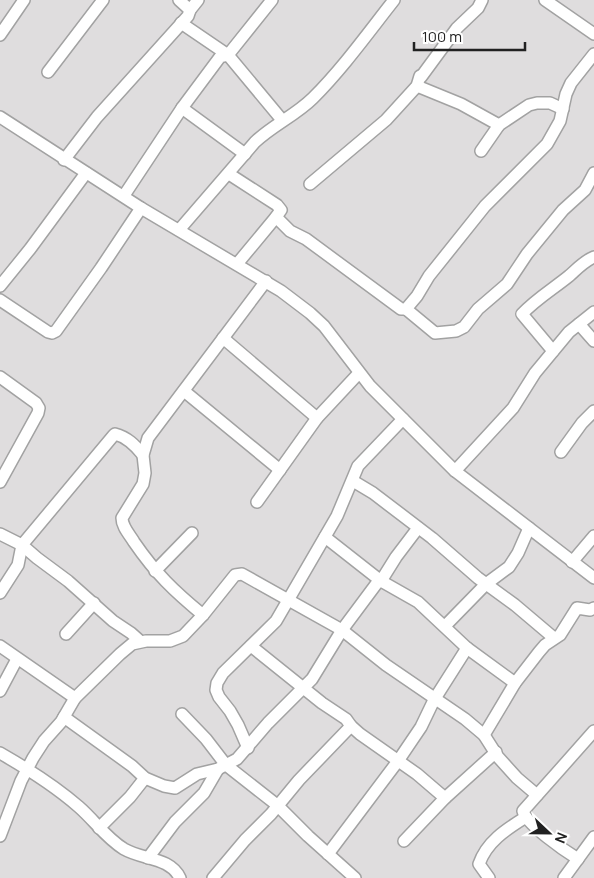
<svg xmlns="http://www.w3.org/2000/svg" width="594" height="878" viewBox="0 0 594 878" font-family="Manrope,sans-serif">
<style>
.residential{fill:#dfddde}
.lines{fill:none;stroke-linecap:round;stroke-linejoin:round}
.minor-casing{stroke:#a2a2a2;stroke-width:14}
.minor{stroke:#fff;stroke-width:11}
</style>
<rect width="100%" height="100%" fill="#f1ece7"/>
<!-- residential -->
<rect class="residential" x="0" y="0" width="594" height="878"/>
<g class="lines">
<defs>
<g id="minor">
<path d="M 545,0 L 594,34"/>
<path d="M 190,10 L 198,0"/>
<path d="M 181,23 L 228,55 L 272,0"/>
<path d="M 0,35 L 24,0"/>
<path d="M 48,72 L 103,0"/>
<path d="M 421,77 L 457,28 L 478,8 L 482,0"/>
<path d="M 417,86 L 461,104 L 499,125"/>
<path d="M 182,108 L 245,154"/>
<path d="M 0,117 L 141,208 L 281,291 L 310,313 L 324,326 L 370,386 L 455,471 L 594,578"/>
<path d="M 481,151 L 499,125 L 529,105 L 537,103 L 550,103 L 563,109"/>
<path d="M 64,160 L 97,117 L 188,16 L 190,10 L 179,0"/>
<path d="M 229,174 L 277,205 L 281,210 L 276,217 L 237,264"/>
<path d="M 310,184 L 386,120 L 417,86 L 420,76"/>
<path d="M 125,194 L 182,108 L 220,57 L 228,55 L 282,120"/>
<path d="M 276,217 L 290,231 L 306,239 L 401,309 L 406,309 L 417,296 L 429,276 L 485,206 L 547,144 L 560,121 L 566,94 L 571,83 L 594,54"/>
<path d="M 179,230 L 255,142 C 273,125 296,115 313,98 C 343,68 368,33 394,0"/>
<path d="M 0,286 L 30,249 L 86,173"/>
<path d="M 0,300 L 48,332 L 52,333 L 56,331 L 101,268 L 141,208"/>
<path d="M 406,309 L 435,333 L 456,331 L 464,327 L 478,309 L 507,284 L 527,254 L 563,210 L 585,190 L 594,173"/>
<path d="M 579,324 L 594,341"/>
<path d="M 223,338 L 317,418"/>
<path d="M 553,351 L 522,314 C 536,299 553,289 569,276 C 577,269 584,261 594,257"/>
<path d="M 0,377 L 36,403 L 39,408 L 38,413 L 0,482"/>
<path d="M 184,391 L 280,470"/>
<path d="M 561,452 L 582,423 L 594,411"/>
<path d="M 455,471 L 513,408 L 535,373 L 569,332 L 594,312"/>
<path d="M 353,481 L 373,493 L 432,538 L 478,578 L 515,605 L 554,638"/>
<path d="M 257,502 L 317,418 L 359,373"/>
<path d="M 0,534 L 22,545 L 18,565 L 0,593"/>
<path d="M 325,537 L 381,581 L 396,557 L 418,528"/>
<path d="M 572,562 L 594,536"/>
<path d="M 155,571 L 192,533"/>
<path d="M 203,615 C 174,591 156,574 134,542 C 130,535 122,527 122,518 L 143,484 L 145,473 L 143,455 L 148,438 L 266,281"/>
<path d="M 445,626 L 486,584 L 509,567 L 518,553 L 529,528"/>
<path d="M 66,634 L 94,603"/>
<path d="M 140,641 L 131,633 L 113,621 L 68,581 L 37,558 L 22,545 L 113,436 L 115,434 C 127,437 135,445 143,455"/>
<path d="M 0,646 L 75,698"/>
<path d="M 251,646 L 322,703 L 346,719 L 351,726 L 360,734 L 417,774 L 445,798"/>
<path d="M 0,691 L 17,659"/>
<path d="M 182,714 L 206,739 L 226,765 L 277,805 L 308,836 L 355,878"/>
<path d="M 64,717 L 132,766 L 145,778 L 164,786 L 175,788 L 197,774 L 218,769 L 237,759 L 268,723 L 312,679 L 342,630 L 377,583 L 381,581 L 418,602 L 467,648 L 515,683"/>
<path d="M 484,735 L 515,683 L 539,652 L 545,645 L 560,635 L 577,608 L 590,610 L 594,608"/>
<path d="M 248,748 L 238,725 L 230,711 L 219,697 L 216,690 L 217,683 L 223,673 L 276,621 L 337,516 L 358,466 L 403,419"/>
<path d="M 0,753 C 28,769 55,786 79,807 C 95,821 106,838 124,849 C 143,860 170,857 180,878"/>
<path d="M 99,828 L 130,797 L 145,778"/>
<path d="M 0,836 L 21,781 L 33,758 L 44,741 L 61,722 L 75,698 L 120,654 L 132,644 L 146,641 L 170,641 L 183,636 L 203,615 L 235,575 L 242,574 L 342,630 L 386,665 L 465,719 L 484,735 L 498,757 L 517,778 L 537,795"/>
<path d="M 404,841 L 445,798 L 496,752"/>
<path d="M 328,854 L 398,761 L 421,727 L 434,700 L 467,648"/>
<path d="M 148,858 L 175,822 L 204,793 L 218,769"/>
<path d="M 578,859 C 565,851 526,824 523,811 L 594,731"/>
<path d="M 213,878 L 245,840 L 271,814 L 299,780 L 351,726"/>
<path d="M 489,878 L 479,864 C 487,841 507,829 526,817"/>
<path d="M 564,878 L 594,837"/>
</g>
</defs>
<!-- minor casing -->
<use href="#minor" class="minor-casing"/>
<!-- minor -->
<use href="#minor" class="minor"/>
</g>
<!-- north arrow -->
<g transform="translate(549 833) rotate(112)" stroke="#ffffff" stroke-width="4" paint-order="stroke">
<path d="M0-4L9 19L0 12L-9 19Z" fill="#212121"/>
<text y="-8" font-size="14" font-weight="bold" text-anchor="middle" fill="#212121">N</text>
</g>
<!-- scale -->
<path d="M414 42v8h111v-8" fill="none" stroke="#212121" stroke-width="2.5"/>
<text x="422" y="42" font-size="15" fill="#212121" stroke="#ffffff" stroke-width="4" paint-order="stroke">100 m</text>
</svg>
